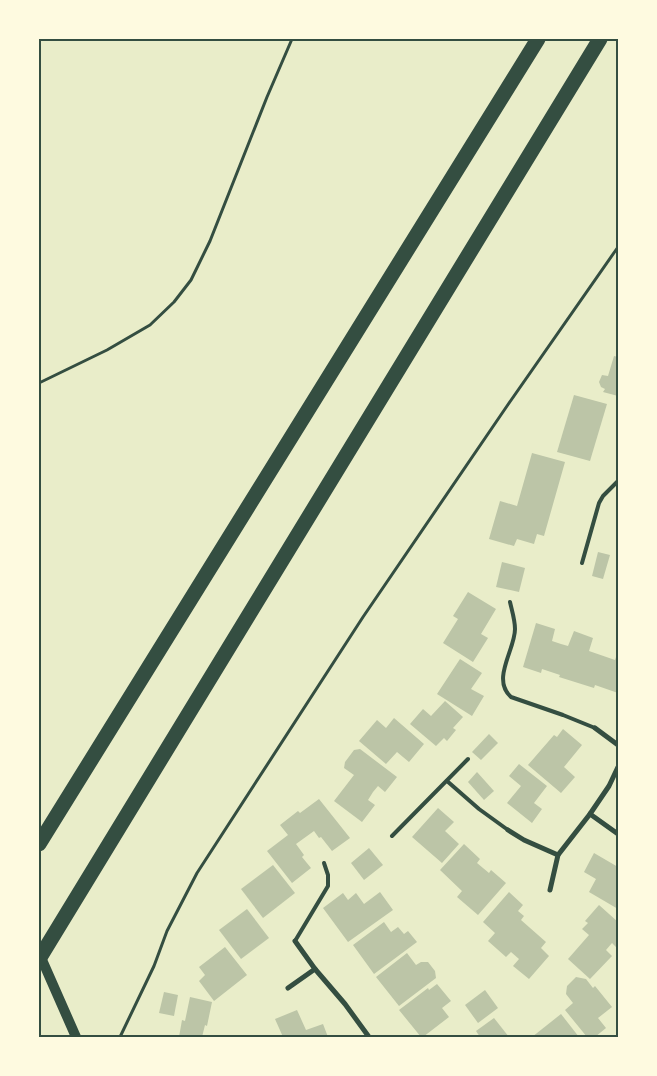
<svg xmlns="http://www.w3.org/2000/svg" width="657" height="1076" viewBox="0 0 657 1076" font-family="Figtree,sans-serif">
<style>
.building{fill:#bcc5a7}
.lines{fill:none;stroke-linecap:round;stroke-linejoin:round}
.path{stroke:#344e41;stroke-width:3}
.service{stroke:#344e41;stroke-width:4}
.minor{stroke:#344e41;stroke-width:5}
.secondary{stroke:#344e41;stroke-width:10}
.motorway{stroke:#344e41;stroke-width:15}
.neatline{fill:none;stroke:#344e41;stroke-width:2}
</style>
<rect width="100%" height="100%" fill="#e9edc9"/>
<!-- building -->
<g class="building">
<path d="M 614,356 L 618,357 L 618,396 L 603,392 L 605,389 L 601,387 L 599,382 L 602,375 L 608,376 Z"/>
<path d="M 574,395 L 607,404 L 590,461 L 557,452 Z"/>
<path d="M 532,453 L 565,462 L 544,536 L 537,534 L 534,544 L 517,539 L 514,546 L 489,539 L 500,501 L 517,506 Z"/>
<path d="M 598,552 L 610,555 L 603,579 L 592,576 Z"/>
<path d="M 502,562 L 525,568 L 519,592 L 496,587 Z"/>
<path d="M 468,592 L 496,609 L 481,634 L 488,638 L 473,662 L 443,643 L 458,619 L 453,616 Z"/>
<path d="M 536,623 L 555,629 L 552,641 L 561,644 L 568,646 L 574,631 L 593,638 L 589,651 L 615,660 L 618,651 L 618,693 L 595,685 L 594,688 L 559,677 L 560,675 L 542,669 L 541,673 L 523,667 Z"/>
<path d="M 460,659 L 482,673 L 471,689 L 484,696 L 472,716 L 437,694 Z"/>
<path d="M 445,701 L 463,717 L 453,728 L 456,730 L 447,741 L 444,738 L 436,746 L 410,724 L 423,709 L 431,716 Z"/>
<path d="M 394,718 L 424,744 L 409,762 L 397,752 L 386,764 L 359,741 L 377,720 L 386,728 Z"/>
<path d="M 563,729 L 582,745 L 564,767 L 575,777 L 561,793 L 528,765 L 554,735 L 557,737 Z"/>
<path d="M 489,734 L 498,743 L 481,760 L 472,752 Z"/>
<path d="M 360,749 L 397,777 L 385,792 L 378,786 L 373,792 L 368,800 L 375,805 L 362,822 L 334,801 L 354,775 L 344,768 L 345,762 L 354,750 Z"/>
<path d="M 519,764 L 547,786 L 534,803 L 542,809 L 532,823 L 507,803 L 521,786 L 509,776 Z"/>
<path d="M 477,772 L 494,791 L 484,800 L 468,782 Z"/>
<path d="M 319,799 L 350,838 L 332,851 L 321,837 L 319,838 L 314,831 L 296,844 L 304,855 L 302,857 L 311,868 L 292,883 L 267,851 L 288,835 L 280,825 L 298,811 L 300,813 Z"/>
<path d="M 438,808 L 454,822 L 445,831 L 459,844 L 442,863 L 412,837 Z"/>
<path d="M 464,844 L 480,859 L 477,863 L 489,873 L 491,870 L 506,883 L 478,915 L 457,897 L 462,891 L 440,870 Z"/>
<path d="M 369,848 L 383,865 L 364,880 L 351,863 Z"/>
<path d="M 594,853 L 618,867 L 618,909 L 589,892 L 596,879 L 584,872 Z"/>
<path d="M 273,865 L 295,893 L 263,918 L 241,889 Z"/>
<path d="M 380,892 L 393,910 L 348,942 L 323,908 L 343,893 L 348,900 L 356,893 L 364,904 Z"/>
<path d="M 509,892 L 523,905 L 518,911 L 524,916 L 521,920 L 546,942 L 541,948 L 549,956 L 529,979 L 513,966 L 519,959 L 511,952 L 506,957 L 488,941 L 495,933 L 483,922 Z"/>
<path d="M 599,905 L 618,922 L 618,949 L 612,943 L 606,950 L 612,956 L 590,979 L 568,959 L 589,935 L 582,929 L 588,923 L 585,921 Z"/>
<path d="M 247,909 L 269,938 L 241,959 L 219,930 Z"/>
<path d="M 384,922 L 391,932 L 398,927 L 404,934 L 408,931 L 417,942 L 374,974 L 353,945 Z"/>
<path d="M 225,947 L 247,975 L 214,1001 L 199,981 L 205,975 L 199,967 Z"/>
<path d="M 407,953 L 416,965 L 421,962 L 428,962 L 435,971 L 436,978 L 399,1006 L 376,977 Z"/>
<path d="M 576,977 L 586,979 L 593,988 L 595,986 L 612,1007 L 598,1018 L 606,1028 L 595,1037 L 587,1037 L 565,1010 L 573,1003 L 566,994 L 567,986 Z"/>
<path d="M 437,984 L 451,1001 L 442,1008 L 449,1017 L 423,1037 L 421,1037 L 399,1010 L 428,988 L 429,990 Z"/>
<path d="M 485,990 L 498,1008 L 478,1023 L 465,1005 Z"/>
<path d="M 164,992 L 178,995 L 174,1016 L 159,1013 Z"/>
<path d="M 190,997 L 212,1002 L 207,1026 L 205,1025 L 202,1037 L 179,1037 L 182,1020 L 185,1021 Z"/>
<path d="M 297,1010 L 306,1030 L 323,1024 L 328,1037 L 292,1037 L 292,1036 L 283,1037 L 275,1019 Z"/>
<path d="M 561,1014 L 579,1037 L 532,1037 Z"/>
<path d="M 494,1018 L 509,1037 L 480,1037 L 476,1031 Z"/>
</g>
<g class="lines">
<!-- path -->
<g class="path">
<path d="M 39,383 L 107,350 L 150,325 L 174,302 L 191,280 L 210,241 L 267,97 L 292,39"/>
<path d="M 120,1037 L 154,966 L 167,931 L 197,873 L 363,617 L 507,406 L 618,247"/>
</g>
<!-- service -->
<g class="service">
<path d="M 582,563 L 599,503 L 603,496 L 618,481"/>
<path d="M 510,602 C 512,611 515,620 515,629 C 515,650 491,679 511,697 L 563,715 L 595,728"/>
<path d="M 447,781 L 479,809 L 508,830"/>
<path d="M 392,836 L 468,759"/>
<path d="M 295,941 L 328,886 L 328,875 L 324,863"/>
</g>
<!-- minor -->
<g class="minor">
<path d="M 595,728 L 618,745"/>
<path d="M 618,767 L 609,786 L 590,814 L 618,834"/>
<path d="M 508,830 L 524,840 L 558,855"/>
<path d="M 550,890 L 558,855 L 590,814"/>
<path d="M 315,969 L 345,1004 L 369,1037"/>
<path d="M 288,988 L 315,969 L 295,941"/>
</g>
<!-- secondary -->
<path class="secondary" d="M 39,953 L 76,1037"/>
<!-- motorway -->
<g class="motorway">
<path d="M 39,844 L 538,39"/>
<path d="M 39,959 L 600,39"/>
</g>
</g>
<!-- border -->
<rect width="657" height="1076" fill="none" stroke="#fefae0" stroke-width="80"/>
<rect x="40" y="40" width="577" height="996" class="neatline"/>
</svg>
